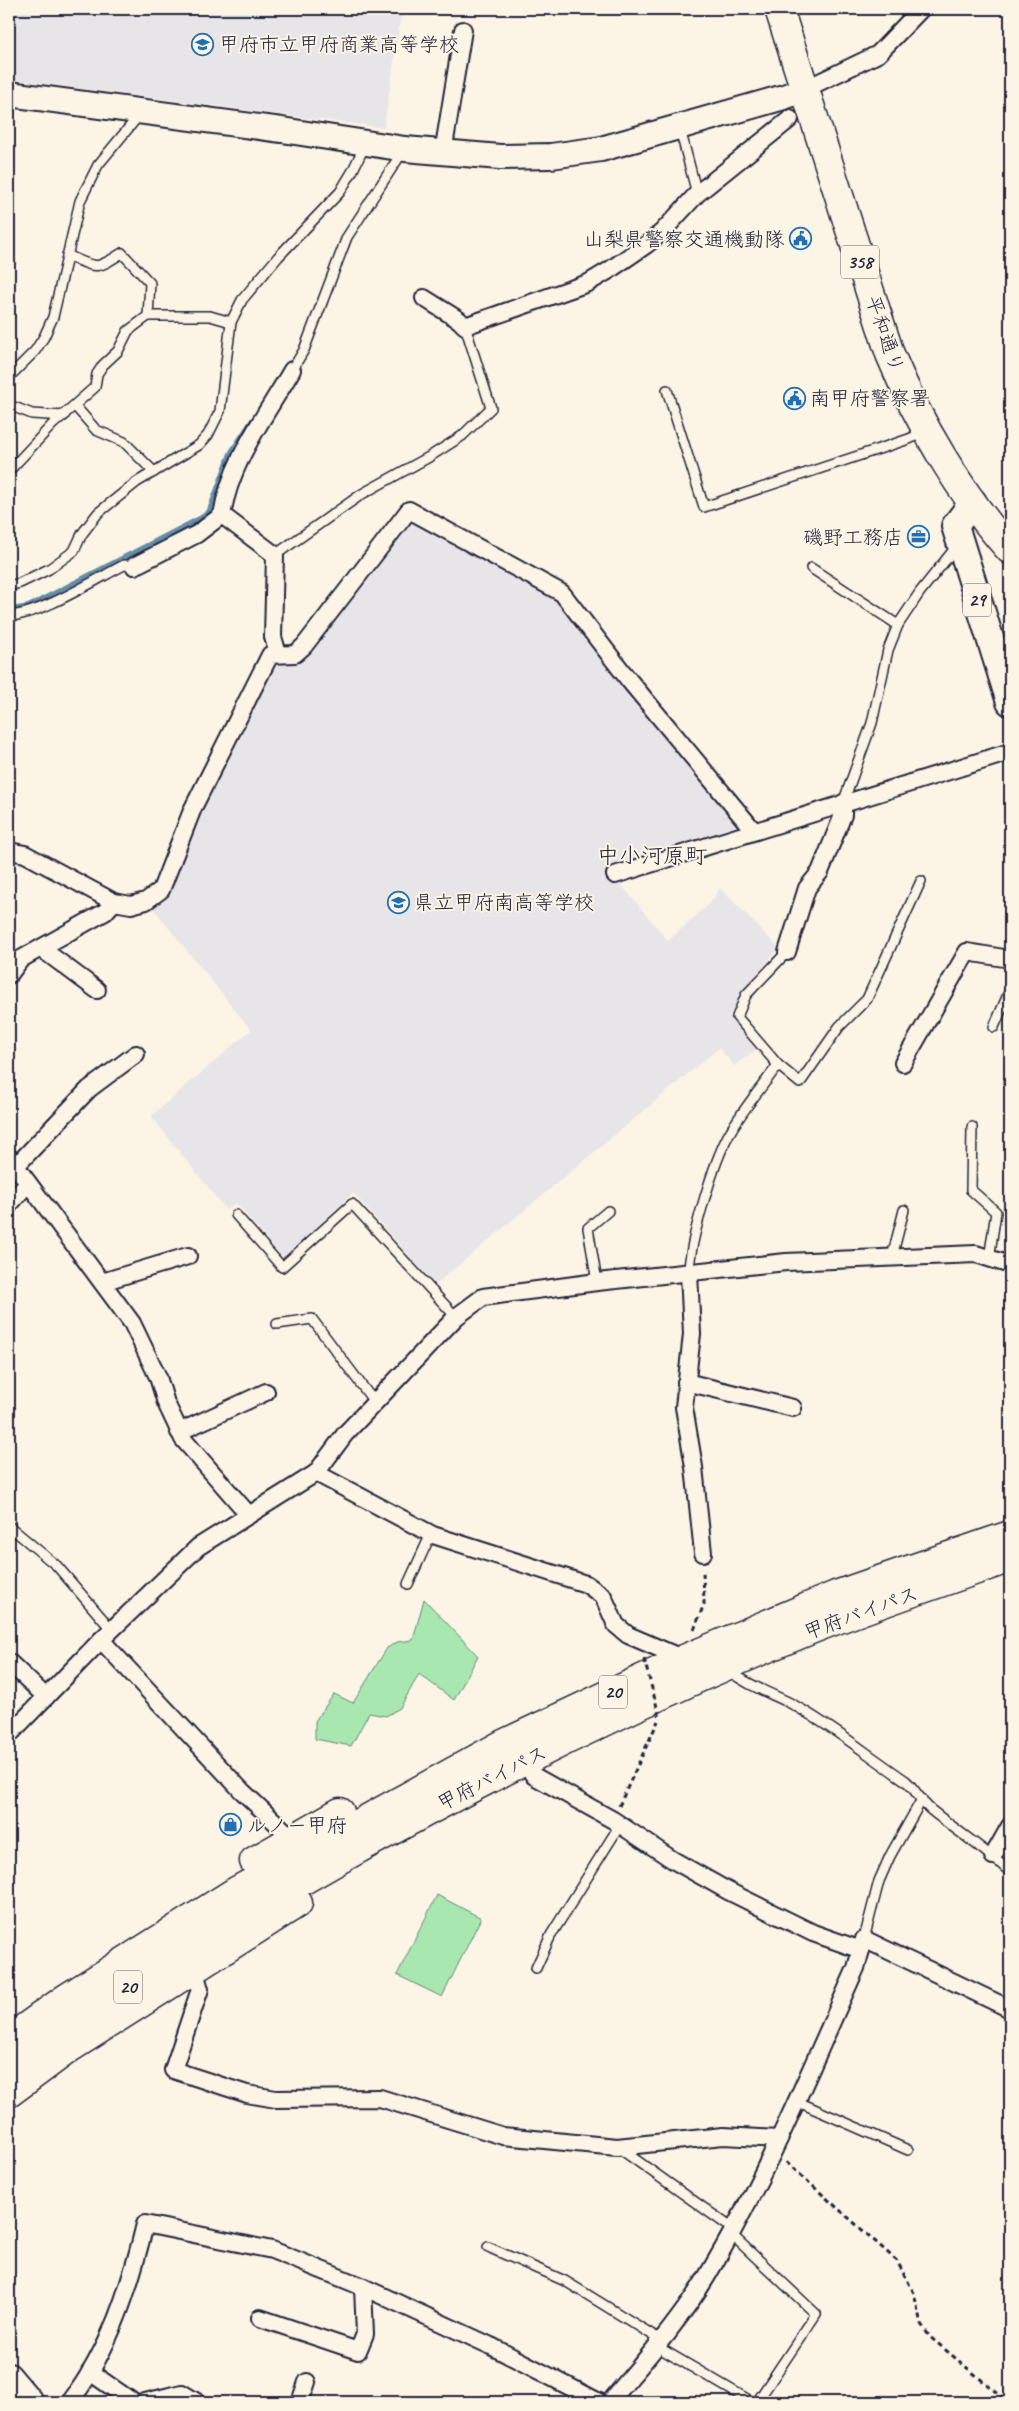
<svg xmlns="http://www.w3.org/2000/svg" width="1019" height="2411" viewBox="0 0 1019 2411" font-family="Caveat,'Klee One',sans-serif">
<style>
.built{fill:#e8e5e9}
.green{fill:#a8e8b0;stroke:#658576}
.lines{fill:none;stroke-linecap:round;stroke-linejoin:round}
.stream{stroke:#638da7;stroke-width:5.5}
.lane-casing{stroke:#22223b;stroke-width:12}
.street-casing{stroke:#22223b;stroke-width:20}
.secondary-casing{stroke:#22223b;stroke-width:28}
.primary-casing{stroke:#22223b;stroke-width:30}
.highway-casing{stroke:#22223b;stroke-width:31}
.path{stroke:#22223b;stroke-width:3;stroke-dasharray:5 4;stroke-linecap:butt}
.lane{stroke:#fcf5e5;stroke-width:9}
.street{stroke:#fcf5e5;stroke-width:16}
.secondary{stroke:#fcf5e5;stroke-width:24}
.primary{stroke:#fcf5e5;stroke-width:26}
.highway{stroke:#fcf5e5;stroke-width:28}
.path-bridge{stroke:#22223b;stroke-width:3;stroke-dasharray:5 4;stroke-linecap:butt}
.labels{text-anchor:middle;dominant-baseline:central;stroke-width:4;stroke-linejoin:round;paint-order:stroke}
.shield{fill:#fcf5e5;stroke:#63616e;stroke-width:1}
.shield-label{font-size:19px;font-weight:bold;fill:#22223b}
.poi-label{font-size:20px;fill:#22223b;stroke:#fcf5e5;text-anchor:start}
.street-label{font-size:20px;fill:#22223b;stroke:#fcf5e5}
.quarter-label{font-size:22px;fill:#22223b;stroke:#fcf5e5}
</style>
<rect width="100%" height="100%" fill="#fcf5e5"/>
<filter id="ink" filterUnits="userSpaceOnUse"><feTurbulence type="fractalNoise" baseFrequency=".02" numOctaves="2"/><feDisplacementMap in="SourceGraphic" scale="10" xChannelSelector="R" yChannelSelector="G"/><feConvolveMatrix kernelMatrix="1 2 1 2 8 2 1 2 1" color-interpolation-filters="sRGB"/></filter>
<g filter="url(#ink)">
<!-- built -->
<g class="built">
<path d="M 9,9 L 402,9 L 384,128 L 9,79 Z"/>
<path d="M 411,517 L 558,598 L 742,827 L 613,866 L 620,883 L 668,941 L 709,904 L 720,888 L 779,948 L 744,990 L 730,1016 L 757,1049 L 734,1066 L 719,1048 L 435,1285 L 353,1193 L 283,1258 L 236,1203 L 226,1210 L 151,1116 L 251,1030 L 152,907 L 164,900 L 198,813 L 275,660 L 297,660 Z"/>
</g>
<!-- green -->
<g class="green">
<path d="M 424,1599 L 478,1656 L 454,1700 L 419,1674 L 400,1708 L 386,1716 L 369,1713 L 351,1746 L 315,1739 L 315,1721 L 334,1694 L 353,1703 L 387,1648 L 397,1642 L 413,1640 Z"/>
<path d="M 437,1895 L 481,1918 L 442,1997 L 397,1975 Z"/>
</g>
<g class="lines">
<!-- stream -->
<path class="stream" d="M 9,610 L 28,607 L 201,518 L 209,512 L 231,453 L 252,421"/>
<defs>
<g id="lane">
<path d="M 680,129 L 697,194"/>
<path d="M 67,255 C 97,268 94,271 122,253 L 150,283 L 148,316 L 210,316 L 231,322"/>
<path d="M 292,370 L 304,350 L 347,237 L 403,151"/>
<path d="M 9,377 L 35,351 L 44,337 L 53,317 L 80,201 L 98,165 L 141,113"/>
<path d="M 667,390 L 704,507 L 909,439 L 924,432"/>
<path d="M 9,405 L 32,414 L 64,416"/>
<path d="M 75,406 L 96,430 L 124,442 L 154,472"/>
<path d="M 9,471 L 53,424 L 95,387 L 97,374 L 103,365 L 118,351 L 128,331 L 148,316"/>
<path d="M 275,555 L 362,494 L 429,457 L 462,436 L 491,408 L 465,326"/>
<path d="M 811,568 L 898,625"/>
<path d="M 9,586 L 20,583 L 49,569 L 74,551 L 82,534 L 98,513 L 137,482 L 199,445 L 208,435 L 220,411 L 231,322 L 242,300 L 278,257 L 340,192 L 352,172 L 366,143"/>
<path d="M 9,616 C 42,614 93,581 124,565 L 134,566"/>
<path d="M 843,803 L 872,723 L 888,650 L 898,625 L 920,592 L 956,547"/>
<path d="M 994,1027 L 1010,990"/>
<path d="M 778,1065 L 737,1017 L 746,995 L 787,952"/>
<path d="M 972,1127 L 971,1190 L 996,1212 L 989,1259"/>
<path d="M 236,1215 L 282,1267 L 352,1204 L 456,1317"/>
<path d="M 892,1257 L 904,1210"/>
<path d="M 689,1273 C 689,1243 714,1161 729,1134 C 742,1110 762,1087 778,1065 L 800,1083 L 839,1027 L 867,999 L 921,881"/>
<path d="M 597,1282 L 588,1228 L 608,1211"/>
<path d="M 277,1324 L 312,1319 L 375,1403"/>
<path d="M 9,1526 L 57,1566 L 112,1630"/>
<path d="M 408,1584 L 431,1534"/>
<path d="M 728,1670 C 747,1685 770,1693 792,1704 C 832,1726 868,1755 906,1781 C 916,1790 921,1802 931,1810 C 957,1831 985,1849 1010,1872"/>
<path d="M 864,1939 L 879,1881 L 890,1856 L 922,1799"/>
<path d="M 536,1968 L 551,1935 L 620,1825"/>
<path d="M 796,2101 L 908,2150"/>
<path d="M 619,2148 L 733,2229"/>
<path d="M 731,2234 L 816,2314 L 757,2402"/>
<path d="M 488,2247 L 565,2281 L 661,2340"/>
<path d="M 656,2346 L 752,2402"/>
</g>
<g id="street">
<path d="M 805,89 L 878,54 L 921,9"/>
<path d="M 443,153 L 463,30"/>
<path d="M 424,298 L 459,320 L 465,326 L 588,283 L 608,271 L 646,245 L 662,232 L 697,194 L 790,119"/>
<path d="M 222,515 L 275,555 L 273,637 L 276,647"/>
<path d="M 134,566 L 197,534 L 222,515 C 231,460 265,417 292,370"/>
<path d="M 9,851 L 25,854 L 114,902 L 131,905 L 146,901 L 161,890 L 193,808 L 270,655 L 295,654 L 304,646 L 409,510 L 562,593 L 628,679 L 754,831"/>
<path d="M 615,875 L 1010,752"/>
<path d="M 42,949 L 97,990"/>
<path d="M 787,952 L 807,888 L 820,872 L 843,815 L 843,803"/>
<path d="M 9,975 L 21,959 L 105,912 L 114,902"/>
<path d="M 903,1063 L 967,952 L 1010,959"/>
<path d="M 9,1157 L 132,1323 L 158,1377 L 166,1403 L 183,1439 L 249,1515"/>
<path d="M 16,1166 L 89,1089 L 136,1054"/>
<path d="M 9,1205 L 28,1183"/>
<path d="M 689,1273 L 692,1334 L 684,1407 L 694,1467 L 703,1553"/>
<path d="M 102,1282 L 188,1256"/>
<path d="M 686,1382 L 793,1408"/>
<path d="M 179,1432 L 266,1392"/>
<path d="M 316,1473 L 433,1535 L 586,1584 L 603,1596 L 616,1625 L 628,1635 L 684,1659"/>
<path d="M 101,1640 L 242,1791 L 292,1838"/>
<path d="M 9,1662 L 46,1697"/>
<path d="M 9,1735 L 101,1640 L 198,1547 L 316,1473 L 345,1434 L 456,1317 L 483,1297 L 597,1282 L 786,1262 L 976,1254 L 1010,1265"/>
<path d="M 524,1760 L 534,1776 L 613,1820 L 673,1860 L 728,1891 L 813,1933 L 861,1950"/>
<path d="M 993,1856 L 1010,1826"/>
<path d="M 194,1969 L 200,1989 L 173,2070 L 247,2094 L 276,2099 L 380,2098 L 503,2136 L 617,2147 L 723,2136 L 779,2139"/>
<path d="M 260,2318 L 358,2351 L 365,2334 L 363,2287"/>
<path d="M 90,2372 L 133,2402"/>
<path d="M 70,2402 C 110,2350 130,2287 145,2224 L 272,2250 L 363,2287 L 491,2346 L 599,2402"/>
<path d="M 145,2402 L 182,2393 L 197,2402"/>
<path d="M 300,2402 L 307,2382"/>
<path d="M 610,2402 C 643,2362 680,2321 707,2276 C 766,2178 809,2072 856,1968 L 864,1939 L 1010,2009"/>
</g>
<g id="secondary">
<path d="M 9,94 L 282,130 L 405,149 L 500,157 L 551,156 L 601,149 L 784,97 L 805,89"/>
<path d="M 9,2376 L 31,2402"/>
</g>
<path id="primary" d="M 973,502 L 955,526 L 1010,702"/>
<g id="highway">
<path d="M 779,9 L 890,354 C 918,422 961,495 1010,550"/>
<path d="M 254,1861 L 340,1812"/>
<path d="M 9,2039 L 66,1998 L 236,1891 L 503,1744 L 684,1659 L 836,1595 L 1010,1535"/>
<path d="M 9,2068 C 116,1991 229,1922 344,1857 C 496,1772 652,1695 813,1629 C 878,1603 945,1582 1010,1558"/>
<path d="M 9,2093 L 67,2050 L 298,1903"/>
</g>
</defs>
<!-- lane casing -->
<use href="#lane" class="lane-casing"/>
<!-- street casing -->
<use href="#street" class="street-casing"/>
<!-- secondary casing -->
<use href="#secondary" class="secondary-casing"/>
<!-- primary casing -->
<use href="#primary" class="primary-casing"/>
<!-- highway casing -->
<use href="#highway" class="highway-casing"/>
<!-- path -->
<g class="path">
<path d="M 694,1630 L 704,1604 L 703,1569"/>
<path d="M 619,1806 L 658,1721"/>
<path d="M 786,2162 L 897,2261 L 914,2293 L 921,2324 L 930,2337 L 1008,2402"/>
</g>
<!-- lane -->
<use href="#lane" class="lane"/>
<!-- street -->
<use href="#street" class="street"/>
<!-- secondary -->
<use href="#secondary" class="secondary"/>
<!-- primary -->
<use href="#primary" class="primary"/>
<!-- highway -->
<use href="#highway" class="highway"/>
<!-- path-bridge -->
<path class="path-bridge" d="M 644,1659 L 660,1718"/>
</g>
</g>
<!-- icons -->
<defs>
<symbol id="school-ring" viewBox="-11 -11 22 22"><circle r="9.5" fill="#fcf5e5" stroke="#1f6fb2" stroke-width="1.5"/><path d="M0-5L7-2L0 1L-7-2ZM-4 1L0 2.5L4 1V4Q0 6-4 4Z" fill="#1f6fb2"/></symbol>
<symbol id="civic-ring" viewBox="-11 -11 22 22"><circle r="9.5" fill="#fcf5e5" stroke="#1f6fb2" stroke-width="1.5"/><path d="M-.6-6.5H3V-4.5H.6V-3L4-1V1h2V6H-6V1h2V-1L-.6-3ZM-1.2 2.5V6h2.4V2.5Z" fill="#1f6fb2"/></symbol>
<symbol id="office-ring" viewBox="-11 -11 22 22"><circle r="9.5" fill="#fcf5e5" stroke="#1f6fb2" stroke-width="1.5"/><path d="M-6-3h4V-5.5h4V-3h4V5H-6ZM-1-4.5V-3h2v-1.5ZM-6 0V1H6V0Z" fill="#1f6fb2"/></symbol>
<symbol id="shop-ring" viewBox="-11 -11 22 22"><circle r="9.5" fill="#fcf5e5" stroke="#1f6fb2" stroke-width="1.5"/><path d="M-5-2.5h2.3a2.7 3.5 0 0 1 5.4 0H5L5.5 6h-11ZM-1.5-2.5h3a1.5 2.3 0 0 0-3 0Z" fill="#1f6fb2"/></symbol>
</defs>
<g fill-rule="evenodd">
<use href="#school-ring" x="190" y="32" width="25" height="25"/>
<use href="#civic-ring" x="788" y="226" width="25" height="25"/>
<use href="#civic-ring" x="782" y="386" width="25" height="25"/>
<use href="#office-ring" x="906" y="524" width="25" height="25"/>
<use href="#school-ring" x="386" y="890" width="25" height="25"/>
<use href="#shop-ring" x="218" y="1812" width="25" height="25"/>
</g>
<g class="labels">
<!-- shield labels -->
<g class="shield">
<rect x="841" y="245.5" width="38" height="33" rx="4"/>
<rect x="963" y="583.5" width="28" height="33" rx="4"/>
<rect x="599" y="1675.5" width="28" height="33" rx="4"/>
<rect x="114" y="1970.5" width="28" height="33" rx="4"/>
</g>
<g class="shield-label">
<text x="860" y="262">358</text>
<text x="977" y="600">29</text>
<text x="613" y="1692">20</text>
<text x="128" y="1987">20</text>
</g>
<!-- poi labels -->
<g class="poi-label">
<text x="219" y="44">甲府市立甲府商業高等学校</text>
<text x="784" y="239" text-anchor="end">山梨県警察交通機動隊</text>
<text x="810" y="398">南甲府警察署</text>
<text x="903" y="537" text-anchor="end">磯野工務店</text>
<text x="414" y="902">県立甲府南高等学校</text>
<text x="247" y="1825">ルノー甲府</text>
</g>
<!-- street labels -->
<g class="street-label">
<text transform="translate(885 334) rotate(71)">平和通り</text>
<text transform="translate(861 1613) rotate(-20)">甲府バイパス</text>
<text transform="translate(492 1778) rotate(-27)">甲府バイパス</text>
</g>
<!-- quarter labels -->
<g class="quarter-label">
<text x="652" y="856">中小河原町</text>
</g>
</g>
<!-- margin -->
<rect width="1019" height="2411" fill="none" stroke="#fcf5e5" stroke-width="30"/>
<rect x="15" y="15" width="989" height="2381" fill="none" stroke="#22223b" stroke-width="2" filter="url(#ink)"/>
</svg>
